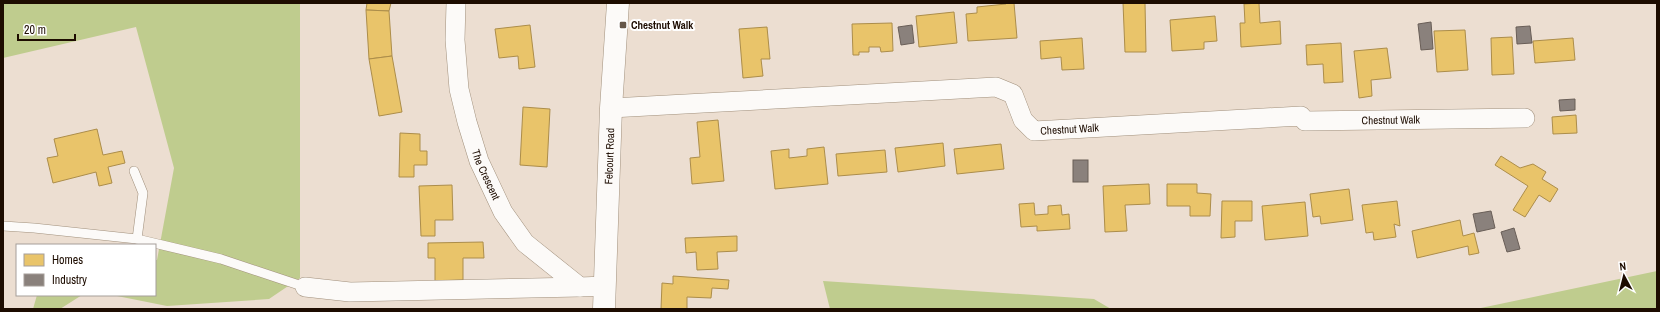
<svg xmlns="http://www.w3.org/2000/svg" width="1660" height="312" viewBox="0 0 1660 312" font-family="'Archivo Narrow',sans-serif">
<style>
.forest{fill:#bfcc8e}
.homes{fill:#e9c46a;stroke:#ac8d4a}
.industry{fill:#8a817c;stroke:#695e57}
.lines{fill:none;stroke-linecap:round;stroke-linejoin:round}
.service-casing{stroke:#a1907c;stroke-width:10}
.minor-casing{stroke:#a1907c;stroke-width:20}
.tertiary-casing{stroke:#a1907c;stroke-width:23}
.service{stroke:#fcfaf8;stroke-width:9}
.minor{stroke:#fcfaf8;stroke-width:19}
.tertiary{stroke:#fcfaf8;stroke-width:22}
.poi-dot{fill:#655649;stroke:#fff;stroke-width:1.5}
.labels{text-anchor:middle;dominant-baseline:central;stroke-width:4;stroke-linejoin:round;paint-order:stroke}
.poi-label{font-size:11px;font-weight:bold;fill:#1d0c00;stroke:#fff;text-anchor:start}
.street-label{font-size:11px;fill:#1d0c00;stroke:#fff}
</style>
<rect width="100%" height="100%" fill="#ecded1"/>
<!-- forest -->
<g class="forest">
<path d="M 3,3 L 300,3 L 300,278 L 269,299 L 167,306 L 112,295 L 155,295 L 155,260 L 157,260 L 174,168 L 136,27 L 3,58 Z"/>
<path d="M 1657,271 L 1657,309 L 1476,309 Z"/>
<path d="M 823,281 L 1094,299 L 1111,309 L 830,309 Z"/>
<path d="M 37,295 L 82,295 L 60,309 L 33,309 Z"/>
</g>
<!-- homes -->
<g class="homes">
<path d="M 367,3 L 391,3 L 389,11 L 366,10 Z"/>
<path d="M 1006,3 L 1014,3 L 1017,38 L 968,41 L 966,14 L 977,13 L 977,7 L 1006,4 Z"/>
<path d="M 1123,3 L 1145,3 L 1146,52 L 1125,52 Z"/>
<path d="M 1259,3 L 1260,23 L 1280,21 L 1281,44 L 1241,47 L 1240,23 L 1245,23 L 1244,4 Z"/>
<path d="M 366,10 L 389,11 L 392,56 L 369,59 Z"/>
<path d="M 954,12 L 957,43 L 919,47 L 916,16 Z"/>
<path d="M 1215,16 L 1217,41 L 1204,42 L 1204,49 L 1172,51 L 1170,20 Z"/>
<path d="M 892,23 L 893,51 L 881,52 L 880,47 L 869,47 L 869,52 L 859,52 L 859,55 L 853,55 L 852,24 Z"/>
<path d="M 530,25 L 535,67 L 519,69 L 518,56 L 499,58 L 495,29 Z"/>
<path d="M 767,27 L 770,59 L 761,59 L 763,76 L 743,78 L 739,29 Z"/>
<path d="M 1465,30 L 1468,70 L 1437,72 L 1434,31 Z"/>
<path d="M 1512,37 L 1514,74 L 1492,75 L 1491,38 Z"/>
<path d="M 1082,38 L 1084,69 L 1062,70 L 1061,57 L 1041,59 L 1040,41 Z"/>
<path d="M 1573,38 L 1575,60 L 1535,63 L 1533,41 Z"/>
<path d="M 1341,43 L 1343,82 L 1324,83 L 1323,64 L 1307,65 L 1306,45 Z"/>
<path d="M 1387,48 L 1391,78 L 1371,80 L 1372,96 L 1359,98 L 1354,51 Z"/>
<path d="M 392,56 L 402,112 L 379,116 L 369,59 Z"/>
<path d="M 523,107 L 550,109 L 547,167 L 520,165 Z"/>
<path d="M 1576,115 L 1577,133 L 1553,134 L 1552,117 Z"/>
<path d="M 718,120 L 724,181 L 692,184 L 690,158 L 700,157 L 697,122 Z"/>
<path d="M 97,129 L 103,155 L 122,151 L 125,163 L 108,167 L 112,183 L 99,186 L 96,172 L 53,183 L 47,158 L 58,156 L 54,139 Z"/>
<path d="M 400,133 L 420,134 L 420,151 L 427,151 L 427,165 L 414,165 L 414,177 L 399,177 Z"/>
<path d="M 943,143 L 945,166 L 898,172 L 895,148 Z"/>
<path d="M 1001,144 L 1004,169 L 957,174 L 954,149 Z"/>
<path d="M 824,147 L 828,184 L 775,189 L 771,151 L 789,149 L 789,158 L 807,156 L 807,149 Z"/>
<path d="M 885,150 L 887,172 L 838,176 L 836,154 Z"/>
<path d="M 1501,156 L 1520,168 L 1533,164 L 1546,172 L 1542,179 L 1558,189 L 1550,202 L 1539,195 L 1525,217 L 1513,210 L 1528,186 L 1495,165 Z"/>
<path d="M 1149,184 L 1150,204 L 1125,205 L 1127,231 L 1105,232 L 1103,186 Z"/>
<path d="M 1167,184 L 1197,184 L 1197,193 L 1211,194 L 1210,216 L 1190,216 L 1190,206 L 1167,206 Z"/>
<path d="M 452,185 L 453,220 L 435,220 L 435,236 L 421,236 L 419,186 Z"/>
<path d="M 1349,189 L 1353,220 L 1321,224 L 1320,216 L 1313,217 L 1310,194 Z"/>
<path d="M 1222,201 L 1252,201 L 1252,221 L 1235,221 L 1235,237 L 1221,238 Z"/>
<path d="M 1397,201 L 1400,226 L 1394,224 L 1396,237 L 1374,240 L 1373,232 L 1366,233 L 1362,205 Z"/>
<path d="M 1305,202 L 1308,236 L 1265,240 L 1262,206 Z"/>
<path d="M 1034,203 L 1035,215 L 1048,214 L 1048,206 L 1061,205 L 1062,215 L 1069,214 L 1070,229 L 1037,231 L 1037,226 L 1021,227 L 1019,204 Z"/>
<path d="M 1460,220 L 1463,236 L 1474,233 L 1479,253 L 1469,255 L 1468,246 L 1417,258 L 1412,231 Z"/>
<path d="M 737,236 L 737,251 L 717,252 L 718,269 L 697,270 L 696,252 L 686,253 L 685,238 Z"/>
<path d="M 483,242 L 484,258 L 463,258 L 463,280 L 435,281 L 435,258 L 428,258 L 428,243 Z"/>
<path d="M 673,276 L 729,280 L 728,289 L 712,288 L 711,298 L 687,297 L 687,309 L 661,309 L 662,283 L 673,284 Z"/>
</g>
<!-- industry -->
<g class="industry">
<path d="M 1431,22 L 1433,49 L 1421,50 L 1418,24 Z"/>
<path d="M 912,25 L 914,43 L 901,45 L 898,27 Z"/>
<path d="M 1530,26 L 1532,43 L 1517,44 L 1516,27 Z"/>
<path d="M 1575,99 L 1575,110 L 1560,111 L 1559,100 Z"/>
<rect x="1073" y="160" width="15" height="22"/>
<path d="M 1491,211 L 1495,228 L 1477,232 L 1473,214 Z"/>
<path d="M 1514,228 L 1520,249 L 1507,252 L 1501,232 Z"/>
</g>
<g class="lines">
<defs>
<g id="service">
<path d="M 134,171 L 143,193 L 137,239"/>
<path d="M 3,226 L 34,228 L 137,239 L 221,259 L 305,287"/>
</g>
<g id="minor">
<path id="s1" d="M 456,3 L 455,40 L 459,89 L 467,122 L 479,161 L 503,212 L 525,243 L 580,287 L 605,286"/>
<path id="s2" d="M 611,108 L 996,87 L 1013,94 L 1023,120 L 1034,131 L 1301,116 L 1305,121 L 1525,118"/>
<path d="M 305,287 L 350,292 L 580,287"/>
</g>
<g id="tertiary">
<path id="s3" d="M 604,309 L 611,108 L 618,3"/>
</g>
</defs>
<!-- service casing -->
<use href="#service" class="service-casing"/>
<!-- minor casing -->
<use href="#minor" class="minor-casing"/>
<!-- tertiary casing -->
<use href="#tertiary" class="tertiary-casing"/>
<!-- service -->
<use href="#service" class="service"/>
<!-- minor -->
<use href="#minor" class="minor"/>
<!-- tertiary -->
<use href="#tertiary" class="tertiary"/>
</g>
<!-- markers -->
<rect class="poi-dot" x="619" y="21" width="8" height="8" rx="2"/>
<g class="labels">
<!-- poi labels -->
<g class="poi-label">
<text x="631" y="25">Chestnut Walk</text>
</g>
<!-- street labels -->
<g class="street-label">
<text stroke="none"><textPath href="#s2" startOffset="807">Chestnut Walk</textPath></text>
<text stroke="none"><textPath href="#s2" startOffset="483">Chestnut Walk</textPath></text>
<text stroke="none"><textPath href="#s3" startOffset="153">Felcourt Road</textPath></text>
<text stroke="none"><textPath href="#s1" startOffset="176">The Crescent</textPath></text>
</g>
</g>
<!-- border -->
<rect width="1660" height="312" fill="none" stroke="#1d0c00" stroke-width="8"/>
<!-- legend -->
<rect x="16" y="244" width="140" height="52" fill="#ffffff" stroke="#a59e99"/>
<rect x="24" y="254" width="20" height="12" fill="#e9c46a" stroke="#a59e99"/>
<text x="52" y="264" font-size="12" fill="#1d0c00">Homes</text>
<rect x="24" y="274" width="20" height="12" fill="#8a817c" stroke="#a59e99"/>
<text x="52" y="284" font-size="12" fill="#1d0c00">Industry</text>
<!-- north arrow -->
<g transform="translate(1624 276) rotate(353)" stroke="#ffffff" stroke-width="3" paint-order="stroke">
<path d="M0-3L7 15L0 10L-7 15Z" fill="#1d0c00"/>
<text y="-6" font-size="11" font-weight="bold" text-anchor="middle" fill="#1d0c00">N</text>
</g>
<!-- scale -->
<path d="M18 34v6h57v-6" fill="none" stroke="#1d0c00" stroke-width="2"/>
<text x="24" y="34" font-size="12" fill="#1d0c00" stroke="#ffffff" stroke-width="3" paint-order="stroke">20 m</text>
</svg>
